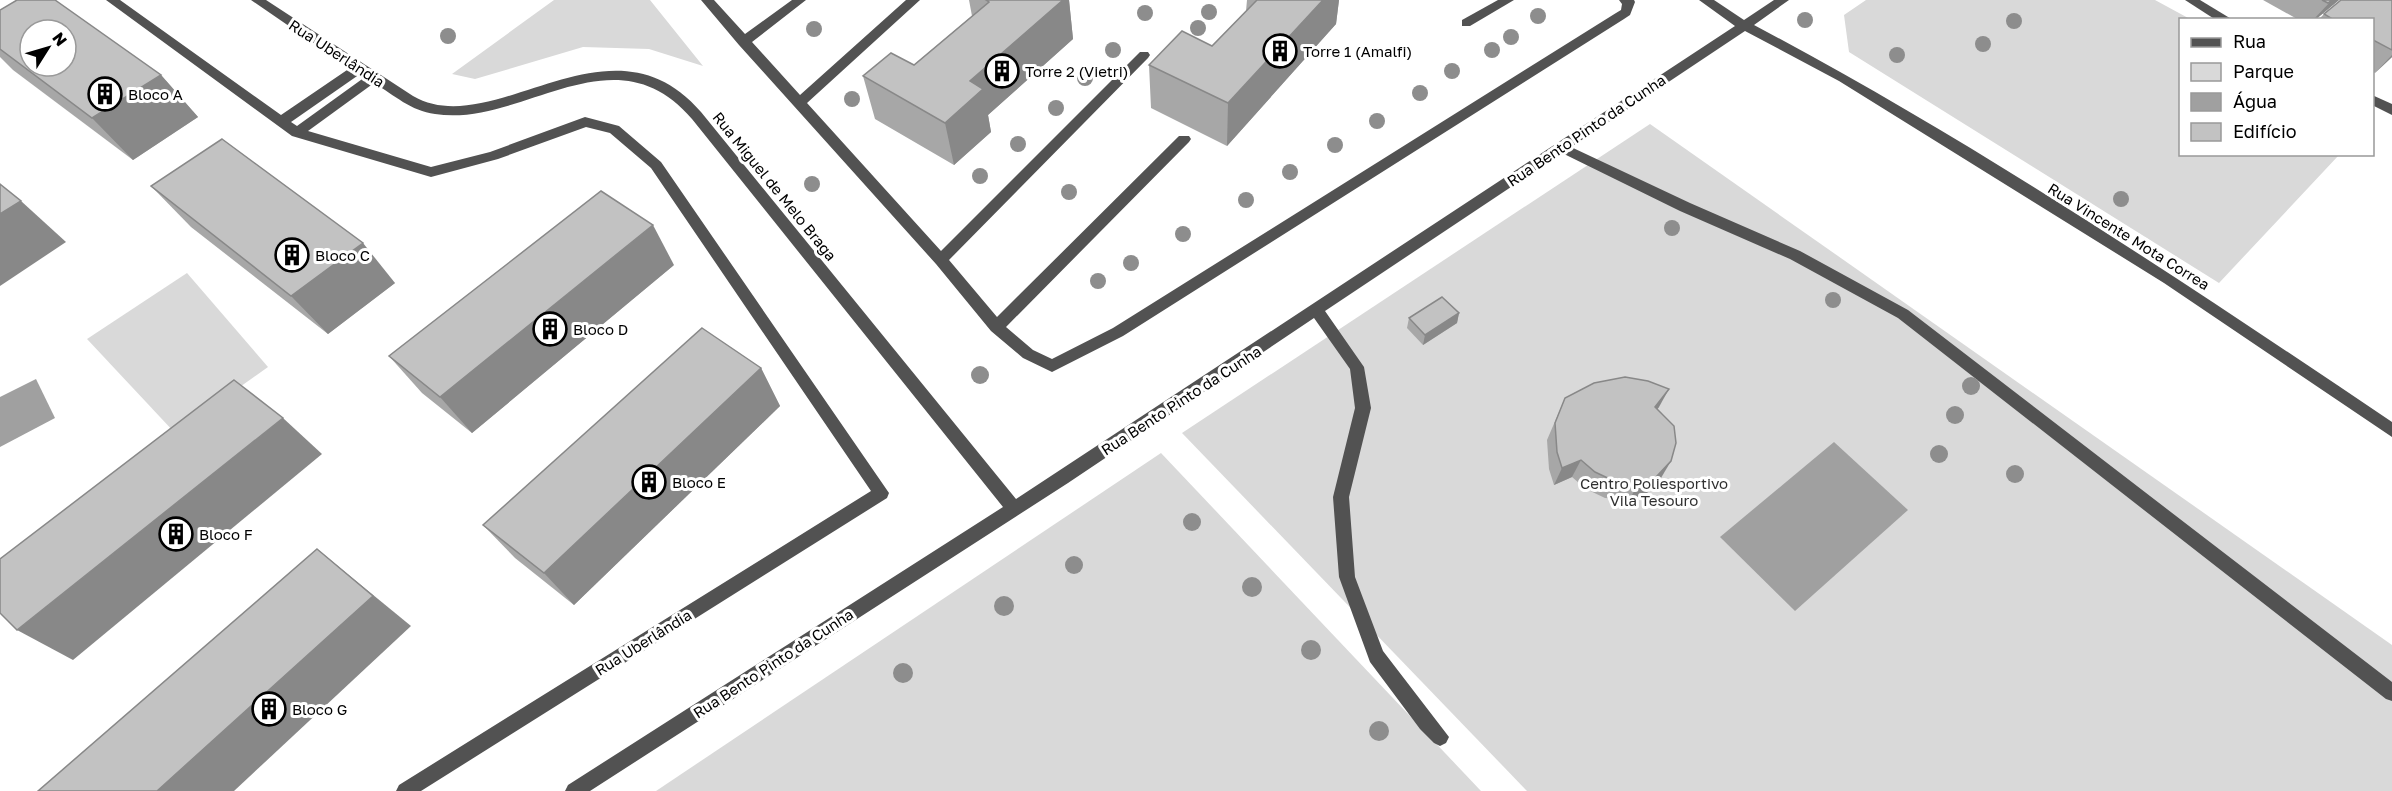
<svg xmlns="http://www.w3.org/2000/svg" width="2392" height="791" viewBox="0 0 2392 791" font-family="'Golos Text',sans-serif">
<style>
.green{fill:#d9d9d9}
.water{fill:#a0a0a0}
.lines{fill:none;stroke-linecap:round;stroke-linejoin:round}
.minor{fill:#525252;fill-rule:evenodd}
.tree{fill:#8d8d8d}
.wall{fill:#a7a7a7}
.shaded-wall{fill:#888}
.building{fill:#c2c2c2;stroke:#888;stroke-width:1.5;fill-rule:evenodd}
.labels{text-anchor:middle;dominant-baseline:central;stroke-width:6;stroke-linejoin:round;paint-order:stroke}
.poi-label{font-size:15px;fill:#000;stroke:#fff;text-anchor:start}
.street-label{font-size:15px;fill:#000;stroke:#fff}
.park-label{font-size:15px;fill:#303030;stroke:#fff}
</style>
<rect width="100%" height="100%" fill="#fff"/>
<!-- green -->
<g class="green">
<path d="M 554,0 L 650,0 L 703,66 L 649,49 L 583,47 L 475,79 L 452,74 Z"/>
<path d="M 1866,0 L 2155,0 L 2190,19 L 2180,20 L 2180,154 L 2339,155 L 2219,283 L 1849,52 L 1844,15 Z"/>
<path d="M 1650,124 L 2392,645 L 2392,791 L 1527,791 L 1182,433 Z"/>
<path d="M 187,273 L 268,367 L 175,433 L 87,339 Z"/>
<path d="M 1161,453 L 1481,791 L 656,791 Z"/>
</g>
<!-- water -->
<g class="water">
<path d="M 36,379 L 55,418 L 0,447 L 0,397 Z"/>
<path d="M 1834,442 L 1908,510 L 1795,611 L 1720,537 Z"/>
</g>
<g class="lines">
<!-- minor -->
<g class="minor">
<path d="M 106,0 L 120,0 L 281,115 L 350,68 L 251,0 L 266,0 L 413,96 C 494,143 610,6 701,112 L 1016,499 L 1735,26 L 1699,0 L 1714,0 L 1744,20 L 1774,0 L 1789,0 L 1754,25 C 1975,142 2184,282 2392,422 L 2392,437 L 2164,283 L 1839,81 L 1745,31 L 1571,147 L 1690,203 L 1800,251 L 1908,310 L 2392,682 L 2392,701 L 2386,699 L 1898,318 L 1790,259 L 1680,211 L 1562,153 L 1325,311 L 1364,367 L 1371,408 L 1349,497 L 1355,577 L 1383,651 L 1449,737 L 1446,743 L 1440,746 L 1434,743 L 1420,729 L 1370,662 L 1339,577 L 1333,497 L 1355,408 L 1350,369 L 1314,318 L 1068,483 L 590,791 L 565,791 L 568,785 L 1003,507 L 692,119 C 614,27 522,128 435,114 C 411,111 394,95 374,83 L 308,131 L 431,167 L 490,152 L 585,117 L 619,126 L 661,162 L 889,493 L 887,498 L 421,791 L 396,791 L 399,785 L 871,491 L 651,168 L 610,133 L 586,127 L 498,159 L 431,177 L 292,136 ZM 360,74 L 365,77 L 297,126 L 291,122 Z"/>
<path d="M 701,0 L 714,0 L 745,34 L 792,0 L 806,0 L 752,42 L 800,95 L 906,0 L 920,0 L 807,103 L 941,251 L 1140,52 L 1148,52 L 1150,55 L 1148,58 L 949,260 L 997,317 L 1179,136 L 1189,136 L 1191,139 L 1189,142 L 1006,327 L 1033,350 L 1052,359 L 1113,328 L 1616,13 L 1621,10 L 1622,4 L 1619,0 L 1634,0 L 1635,2 L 1630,15 L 1624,19 L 1123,336 L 1052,372 L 1023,358 L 991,331 L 936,264 L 739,45 Z"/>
<path d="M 1498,0 L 1514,0 L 1470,26 L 1462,26 L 1462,20 Z"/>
<path d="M 2185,0 L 2200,0 L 2233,20 L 2216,20 Z"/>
<path d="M 2372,95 L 2392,104 L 2392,115 L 2372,105 Z"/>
</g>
</g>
<!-- trees -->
<g class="tree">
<circle cx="1209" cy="12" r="8"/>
<circle cx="1145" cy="13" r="8"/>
<circle cx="1538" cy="16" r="8"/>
<circle cx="1805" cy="20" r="8"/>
<circle cx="2014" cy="21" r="8"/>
<circle cx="1198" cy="28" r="8"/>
<circle cx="814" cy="29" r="8"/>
<circle cx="448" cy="36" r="8"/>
<circle cx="1511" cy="37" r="8"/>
<circle cx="1983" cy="44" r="8"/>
<circle cx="1113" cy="50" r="8"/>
<circle cx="1492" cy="50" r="8"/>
<circle cx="1897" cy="55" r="8"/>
<circle cx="1452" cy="71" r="8"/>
<circle cx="1085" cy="78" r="8"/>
<circle cx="1420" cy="93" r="8"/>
<circle cx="852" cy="99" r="8"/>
<circle cx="1056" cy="108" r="8"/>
<circle cx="1377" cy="121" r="8"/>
<circle cx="1018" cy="144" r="8"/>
<circle cx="1335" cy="145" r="8"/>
<circle cx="1290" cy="172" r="8"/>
<circle cx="980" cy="176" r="8"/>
<circle cx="812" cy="184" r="8"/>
<circle cx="1069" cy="192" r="8"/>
<circle cx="2121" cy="199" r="8"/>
<circle cx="1246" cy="200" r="8"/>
<circle cx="1672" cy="228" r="8"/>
<circle cx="1183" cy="234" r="8"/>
<circle cx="1131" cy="263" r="8"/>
<circle cx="1098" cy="281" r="8"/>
<circle cx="1833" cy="300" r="8"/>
<circle cx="980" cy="375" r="9"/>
<circle cx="1971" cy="386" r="9"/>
<circle cx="1955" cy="415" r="9"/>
<circle cx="1939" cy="454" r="9"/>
<circle cx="2015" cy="474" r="9"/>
<circle cx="1192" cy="522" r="9"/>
<circle cx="1074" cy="565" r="9"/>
<circle cx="1252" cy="587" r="10"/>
<circle cx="1004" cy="606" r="10"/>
<circle cx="1311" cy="650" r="10"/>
<circle cx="903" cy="673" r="10"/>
<circle cx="1379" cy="731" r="10"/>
</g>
<!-- wall -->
<g class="wall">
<path d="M 969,0 L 1069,0 L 1073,39 L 988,115 L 991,132 L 954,165 L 875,119 L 863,76 L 914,65 L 972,16 Z"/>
<path d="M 1247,0 L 1339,0 L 1336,24 L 1227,146 L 1151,108 L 1149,65 L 1212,46 L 1246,11 Z"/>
<path d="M 2263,0 L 2339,0 L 2315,20 L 2299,20 Z"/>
<path d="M 2392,0 L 2392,57 L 2375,73 L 2373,72 L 2373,20 L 2318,20 L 2324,14 Z"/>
<path d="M 0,10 L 161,75 L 198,117 L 133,160 L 13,70 L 0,57 Z"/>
<path d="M 151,186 L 395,283 L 328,334 L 191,227 Z"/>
<path d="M 674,265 L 472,433 L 422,393 L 389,356 Z"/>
<path d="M 1459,313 L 1457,323 L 1423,345 L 1407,328 L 1409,318 Z"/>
<path d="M 761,368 L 780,406 L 574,605 L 515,558 L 483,525 Z"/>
<path d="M 1565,398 L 1659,407 L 1657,409 L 1661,478 L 1646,494 L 1629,500 L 1605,498 L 1586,489 L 1572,477 L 1554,485 L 1549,469 L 1547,440 Z"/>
</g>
<!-- shaded-wall -->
<g class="shaded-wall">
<path d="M 1063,0 L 1069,0 L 1073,39 L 988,115 L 991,132 L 954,165 L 945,123 L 970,81 Z"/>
<path d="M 1323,0 L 1339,0 L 1336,24 L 1227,146 L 1228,103 Z"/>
<path d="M 2332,0 L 2339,0 L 2315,20 L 2313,20 Z"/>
<path d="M 2392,55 L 2392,57 L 2375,73 Z"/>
<path d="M 161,75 L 198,117 L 133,160 L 92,118 Z"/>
<path d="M 21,201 L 66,242 L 0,286 L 0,214 Z"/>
<path d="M 653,225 L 674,265 L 472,433 L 440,397 Z"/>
<path d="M 363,243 L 395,283 L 328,334 L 291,296 Z"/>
<path d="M 1459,313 L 1457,323 L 1423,345 L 1425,335 Z"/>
<path d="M 761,368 L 780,406 L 574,605 L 544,573 Z"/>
<path d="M 1669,389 L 1659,407 L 1645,425 L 1655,407 Z"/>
<path d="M 283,418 L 322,454 L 73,660 L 17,630 Z"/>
<path d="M 1581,460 L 1572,477 L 1554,485 L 1562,468 Z"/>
<path d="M 1671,461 L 1661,478 L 1646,494 L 1629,500 L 1639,483 Z"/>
<path d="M 317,549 L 411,626 L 234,791 L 157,791 Z"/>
</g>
<!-- building -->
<g class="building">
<path d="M 17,0 L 55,0 L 161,75 L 92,118 L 0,49 L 0,10 ZM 30,30 L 66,30 L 66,66 L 30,66 Z"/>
<path d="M 986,0 L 1063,0 L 970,81 L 983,89 L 945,123 L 863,76 L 891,53 L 914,65 L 989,2 Z"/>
<path d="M 1257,0 L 1323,0 L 1228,103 L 1149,65 L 1182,31 L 1212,46 Z"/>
<path d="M 2322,0 L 2332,0 L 2328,3 Z"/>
<path d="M 2341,0 L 2392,0 L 2392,50 L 2373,40 L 2373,20 L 2334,20 L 2324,14 Z"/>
<path d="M 222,139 L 363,243 L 291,296 L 151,186 Z"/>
<path d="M 0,184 L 21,201 L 0,214 Z"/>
<path d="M 601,191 L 653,225 L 440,397 L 389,356 Z"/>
<path d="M 1442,297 L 1459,313 L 1425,335 L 1409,318 Z"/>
<path d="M 702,328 L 761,368 L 544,573 L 483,525 Z"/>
<path d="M 1625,377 L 1648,381 L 1669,389 L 1655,407 L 1674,426 L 1676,443 L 1671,461 L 1656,477 L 1639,483 L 1614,481 L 1595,472 L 1581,460 L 1562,468 L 1557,452 L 1555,423 L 1565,398 L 1594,383 Z"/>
<path d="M 234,380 L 283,418 L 17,630 L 0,613 L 0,559 Z"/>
<path d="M 317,549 L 373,596 L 157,791 L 38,791 Z"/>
</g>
<!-- icons -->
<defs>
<symbol id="building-ring" viewBox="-11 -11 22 22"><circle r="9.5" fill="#fff" stroke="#000" stroke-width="1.5"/><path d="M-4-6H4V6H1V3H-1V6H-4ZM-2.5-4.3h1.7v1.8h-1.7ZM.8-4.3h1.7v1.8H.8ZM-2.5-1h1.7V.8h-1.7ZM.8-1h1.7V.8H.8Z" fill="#000"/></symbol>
</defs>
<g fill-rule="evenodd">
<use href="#building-ring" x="1261" y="32" width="38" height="38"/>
<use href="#building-ring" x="983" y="52" width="38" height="38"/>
<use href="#building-ring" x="86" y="75" width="38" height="38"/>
<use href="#building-ring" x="273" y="236" width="38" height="38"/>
<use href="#building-ring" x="531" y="310" width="38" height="38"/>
<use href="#building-ring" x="630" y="463" width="38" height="38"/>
<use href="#building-ring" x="157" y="515" width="38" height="38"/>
<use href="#building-ring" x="250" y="690" width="38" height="38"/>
</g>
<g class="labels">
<!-- poi labels -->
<g class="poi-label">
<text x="1303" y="51">Torre 1 (Amalfi)</text>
<text x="1025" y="71">Torre 2 (Vietri)</text>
<text x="128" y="94">Bloco A</text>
<text x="315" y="255">Bloco C</text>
<text x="573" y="329">Bloco D</text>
<text x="672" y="482">Bloco E</text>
<text x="199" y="534">Bloco F</text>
<text x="292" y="709">Bloco G</text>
</g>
<!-- street labels -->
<g class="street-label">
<text transform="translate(337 53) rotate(33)">Rua Uberlândia</text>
<text transform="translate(1586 130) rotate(-34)">Rua Bento Pinto da Cunha</text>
<text transform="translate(775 186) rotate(51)">Rua Miguel de Melo Braga</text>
<text transform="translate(2129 236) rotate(32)">Rua Vincente Mota Correa</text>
<text transform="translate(1181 400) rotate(-33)">Rua Bento Pinto da Cunha</text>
<text transform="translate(643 642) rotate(-32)">Rua Uberlândia</text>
<text transform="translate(773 663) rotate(-33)">Rua Bento Pinto da Cunha</text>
</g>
<!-- park labels -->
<g class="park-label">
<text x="1654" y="483">Centro Poliesportivo<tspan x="1654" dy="17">Vila Tesouro</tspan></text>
</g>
</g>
<!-- legend -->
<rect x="2179" y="18" width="195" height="138" fill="#ffffff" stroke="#999999" stroke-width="1.5"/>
<rect x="2191" y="38" width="30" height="9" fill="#525252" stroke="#999999" stroke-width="1.5"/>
<text x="2233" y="48" font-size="18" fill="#000000">Rua</text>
<rect x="2191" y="63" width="30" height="18" fill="#d9d9d9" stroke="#999999" stroke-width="1.5"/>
<text x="2233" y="78" font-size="18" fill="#000000">Parque</text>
<rect x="2191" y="93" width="30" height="18" fill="#a0a0a0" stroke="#999999" stroke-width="1.5"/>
<text x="2233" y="108" font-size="18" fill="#000000">Água</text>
<rect x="2191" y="123" width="30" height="18" fill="#c2c2c2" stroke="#999999" stroke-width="1.5"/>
<text x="2233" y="138" font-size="18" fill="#000000">Edifício</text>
<!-- north arrow -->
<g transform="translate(48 48) rotate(53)"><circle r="28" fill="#ffffff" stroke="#999999" stroke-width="1.5"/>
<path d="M0-4.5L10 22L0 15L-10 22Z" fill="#000000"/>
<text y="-9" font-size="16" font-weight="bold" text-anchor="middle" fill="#000000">N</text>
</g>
</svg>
